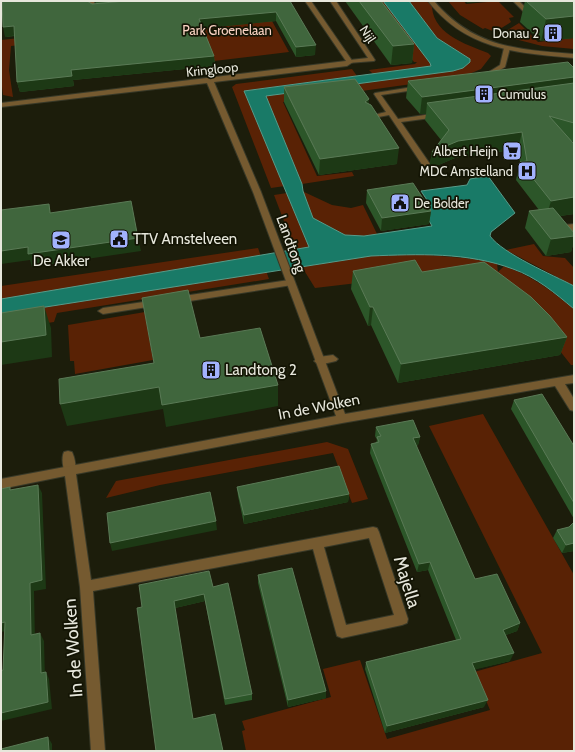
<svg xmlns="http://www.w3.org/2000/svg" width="575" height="752" viewBox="0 0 575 752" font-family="Cabin,sans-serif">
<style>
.green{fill:#592205}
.water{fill:#197a67;stroke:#579b8a}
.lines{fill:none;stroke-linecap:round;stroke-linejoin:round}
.service-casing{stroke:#383928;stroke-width:2}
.minor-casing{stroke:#383928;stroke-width:2}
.tertiary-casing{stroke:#383928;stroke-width:2}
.service{fill:#755a30;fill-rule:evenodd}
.minor{fill:#755a30;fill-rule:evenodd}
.tertiary{fill:#755a30;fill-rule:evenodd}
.wall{fill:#2c5629}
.shaded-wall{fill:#1d3915}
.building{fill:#40663d;stroke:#5a7a56}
.labels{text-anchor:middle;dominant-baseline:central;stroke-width:3.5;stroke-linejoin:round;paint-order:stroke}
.far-park-label{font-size:13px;fill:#f9d2c2;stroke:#131404}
.far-poi-label{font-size:13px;fill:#e7e7dc;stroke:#131404;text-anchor:end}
.far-street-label{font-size:13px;fill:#e7e7dc;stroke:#131404}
.poi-label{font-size:15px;fill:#e7e7dc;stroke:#131404;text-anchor:start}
.street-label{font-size:15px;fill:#e7e7dc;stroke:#131404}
.near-street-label{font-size:18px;fill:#e7e7dc;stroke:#131404}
</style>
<rect width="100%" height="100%" fill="#1c1d0b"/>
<!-- green -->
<g class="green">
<path d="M 261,1 L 289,52 L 214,61 L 40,43 L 11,46 L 9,70 L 13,97 L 3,95 L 1,79 L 1,40 L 39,36 Z"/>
<path d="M 368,1 L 383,1 L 431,63 L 431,66 L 373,74 L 369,70 L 415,64 L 417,62 L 414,62 Z"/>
<path d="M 409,1 L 430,1 L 432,2 C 430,33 465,44 488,53 L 491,56 L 481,69 L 462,77 L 283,102 L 317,176 L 352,172 L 354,176 L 302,184 L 266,96 L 453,71 L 463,68 L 470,59 L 437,38 Z"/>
<path d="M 448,1 L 464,1 L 466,4 L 498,1 L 514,17 L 509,18 L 511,22 L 495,32 L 485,28 L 483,29 L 460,15 Z"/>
<path d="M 519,23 L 538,42 L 574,38 L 574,49 L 542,46 L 507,37 L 508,36 L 501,34 Z"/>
<path d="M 352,69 L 357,76 L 244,91 L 285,186 L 271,188 L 232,87 L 236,84 Z"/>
<path d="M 302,191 L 332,205 L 351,208 L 363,205 L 377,234 L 364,236 L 345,235 L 313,218 Z"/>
<path d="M 287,193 L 309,247 L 295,250 L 274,195 Z"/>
<path d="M 534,244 L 543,256 L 565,258 L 574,268 L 574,286 L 506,250 Z"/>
<path d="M 258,248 L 269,279 L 57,313 L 54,322 L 1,330 L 1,286 Z"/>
<path d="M 416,254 L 476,259 L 497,263 L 498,272 L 504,266 C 531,275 552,291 574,309 L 574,365 L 571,365 L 534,318 L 366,282 L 315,288 L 302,267 L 371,256 Z"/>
<path d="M 145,312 L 153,360 L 75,374 L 74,361 L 70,361 L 68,325 Z"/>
<path d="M 483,414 L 574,575 L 574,751 L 246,751 L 242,731 L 245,730 L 242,721 L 331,697 L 323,669 L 360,660 L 387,739 L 490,710 L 474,672 L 542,653 L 429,426 Z"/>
<path d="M 327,442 L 348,449 L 368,499 L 352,503 L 333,453 L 160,485 L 106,498 L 116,481 Z"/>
</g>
<!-- water -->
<path class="water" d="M 383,1 L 409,1 L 437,38 L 470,59 L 470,62 L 463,68 L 453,71 L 266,96 L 302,184 L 303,191 L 313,218 L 345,235 L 364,236 L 432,226 L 422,208 L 431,206 L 421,191 L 467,185 L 470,179 L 488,176 L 515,213 L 491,232 L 490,236 C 503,254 553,275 574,286 L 574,309 C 555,293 536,277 513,269 C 468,252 418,254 371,256 L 1,314 L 1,299 L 309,247 L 244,91 L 431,66 L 430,63 Z"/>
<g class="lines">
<defs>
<g id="service">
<path d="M 330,1 L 336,1 L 375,60 L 374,61 L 348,63 L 348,61 L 350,60 L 368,58 Z"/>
<path d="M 513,1 L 519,1 L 527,9 L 534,8 L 537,10 L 534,12 L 524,12 Z"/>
<path d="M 507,46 L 510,48 L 505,67 L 488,77 L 484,77 L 484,75 L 500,65 L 504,48 Z"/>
<path d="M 419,86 L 422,88 L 421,89 L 381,95 L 398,119 L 438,113 L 441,115 L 438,117 L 401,122 L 430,164 L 426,166 L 423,166 L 389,115 L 368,119 L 365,117 L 386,112 L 374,94 L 375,93 Z"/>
<path d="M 574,224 L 574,228 L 573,229 L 574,239 L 571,238 L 563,227 L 564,225 Z"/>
<path d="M 289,280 L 292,281 L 293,283 L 292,285 L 177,303 L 172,300 L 177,297 Z"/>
<path d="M 157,300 L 162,303 L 160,305 L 103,314 L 98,311 L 103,308 Z"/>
<path d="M 333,355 L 338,359 L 336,361 L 319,365 L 314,361 L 319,357 Z"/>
<path d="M 68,451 L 72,452 C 75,458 77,469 74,475 L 70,477 L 66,475 C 63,469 61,458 64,452 Z"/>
</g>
<g id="minor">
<path d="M 88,1 L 94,1 L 95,8 L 99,7 L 102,9 L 91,11 Z"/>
<path d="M 305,1 L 311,1 L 353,62 L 347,66 L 214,82 L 261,192 L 345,414 L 574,375 L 574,383 L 565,384 L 574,399 L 574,411 L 570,410 L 555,386 L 342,423 L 76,474 L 91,580 L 373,527 L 377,528 L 379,532 L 408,619 L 407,623 L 402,625 L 342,638 L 337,636 L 313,549 L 93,591 L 105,751 L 91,751 L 80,587 L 65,476 L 1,489 L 1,479 L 336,416 L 253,192 L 207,83 L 1,107 L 1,103 L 346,61 ZM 369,538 L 394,615 L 346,625 L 324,547 Z"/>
</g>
<path id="tertiary" d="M 428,1 L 434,1 C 473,47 517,50 574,54 L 574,58 C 517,53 466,50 428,1 Z"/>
</defs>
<!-- service casing -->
<use href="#service" class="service-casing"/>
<!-- minor casing -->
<use href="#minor" class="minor-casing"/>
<!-- tertiary casing -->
<use href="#tertiary" class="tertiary-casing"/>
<!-- service -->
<use href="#service" class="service"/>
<!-- minor -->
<use href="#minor" class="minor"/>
<!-- tertiary -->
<use href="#tertiary" class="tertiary"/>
</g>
<!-- wall -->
<g class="wall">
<path d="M 95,1 L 290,1 L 315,55 L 296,57 L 276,21 L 203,28 L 214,56 L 215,66 L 73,80 L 74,86 L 20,92 L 17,82 L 15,36 L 5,37 L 92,4 L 96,4 Z"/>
<path d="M 345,1 L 381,1 L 414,44 L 412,63 L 391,65 Z"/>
<path d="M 525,1 L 574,1 L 574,38 L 541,41 L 520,22 Z"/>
<path d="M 574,68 L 574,142 L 571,141 L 574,144 L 574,214 L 560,216 L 574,233 L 574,241 L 571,252 L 546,256 L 525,228 L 529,211 L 539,210 L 516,180 L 520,162 L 518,149 L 455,158 L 429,169 L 432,152 L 441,140 L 425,120 L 426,114 L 420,114 L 406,98 L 408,81 Z"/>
<path d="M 284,87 L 369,104 L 397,164 L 319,175 L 284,102 Z"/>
<path d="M 367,190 L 431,211 L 429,224 L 381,231 L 366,203 Z"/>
<path d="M 353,271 L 422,272 L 567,337 L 560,355 L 398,383 L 371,325 L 368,326 L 351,289 Z"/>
<path d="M 514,400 L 574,446 L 574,519 L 511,409 Z"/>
<path d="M 376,427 L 420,437 L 418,445 L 416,446 L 475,579 L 520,623 L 517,631 L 506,635 L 510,661 L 475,669 L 484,707 L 385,733 L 365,669 L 366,662 L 456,640 L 428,570 L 417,572 L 370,453 L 371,444 L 376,443 L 377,440 L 375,436 Z"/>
<path d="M 237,487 L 349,494 L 348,502 L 244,524 L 238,496 Z"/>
<path d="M 574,522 L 574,551 L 562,553 L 553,538 L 557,530 L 569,527 Z"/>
<path d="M 258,575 L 326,698 L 288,707 L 258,583 Z"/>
<path d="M 213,587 L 252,694 L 252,700 L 225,705 L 205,601 L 175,608 L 156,751 L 142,607 Z"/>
</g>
<!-- shaded-wall -->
<g class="shaded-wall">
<path d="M 467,1 L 490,1 L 467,3 Z"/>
<path d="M 276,12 L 276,21 L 200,29 L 199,19 Z"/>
<path d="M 574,16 L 574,38 L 541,41 L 546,19 Z"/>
<path d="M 14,26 L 17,35 L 5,37 L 3,27 Z"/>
<path d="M 414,44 L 412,63 L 391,65 L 393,46 Z"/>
<path d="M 316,45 L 315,55 L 296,57 L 296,47 Z"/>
<path d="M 214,56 L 215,66 L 73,80 L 74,86 L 20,92 L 17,82 L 71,70 Z"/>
<path d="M 574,77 L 574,93 L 427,103 L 426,114 L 420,114 L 422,97 Z"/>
<path d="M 369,99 L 368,115 L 365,102 Z"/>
<path d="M 522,132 L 518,149 L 455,158 L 429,169 L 432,152 L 458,141 Z"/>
<path d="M 399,148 L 397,164 L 319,175 L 320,159 Z"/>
<path d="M 574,197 L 574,214 L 546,218 L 551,201 Z"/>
<path d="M 49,204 L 52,217 L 50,213 Z"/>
<path d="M 431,211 L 429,224 L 381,231 L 382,218 Z"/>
<path d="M 574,236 L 574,241 L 571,252 L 546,256 L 551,239 Z"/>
<path d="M 138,238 L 141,251 L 32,267 L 30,260 L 1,264 L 1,251 L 28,247 Z"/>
<path d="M 44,306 L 51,328 L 52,357 L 1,365 L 1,342 Z"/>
<path d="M 370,307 L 373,307 L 371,325 L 368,326 Z"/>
<path d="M 567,337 L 560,355 L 398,383 L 401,364 Z"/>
<path d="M 278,385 L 278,406 L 166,427 L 163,409 L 67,426 L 60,404 L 159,387 Z"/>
<path d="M 420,437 L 418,445 L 411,447 L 413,438 Z"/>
<path d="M 38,485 L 42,493 L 46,589 L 34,591 L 35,643 L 31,635 L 30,583 Z"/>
<path d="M 349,494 L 348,502 L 244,524 L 244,515 Z"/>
<path d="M 216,521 L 217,530 L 112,551 L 110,543 Z"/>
<path d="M 574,543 L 574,551 L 562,553 L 566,545 Z"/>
<path d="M 430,562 L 428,570 L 417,572 L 419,564 Z"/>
<path d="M 204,594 L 205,601 L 175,608 L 195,725 L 174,601 Z"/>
<path d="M 5,622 L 10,630 L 1,632 L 1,623 Z"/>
<path d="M 520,623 L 517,631 L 500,637 L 503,630 Z"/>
<path d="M 40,633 L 44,641 L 45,680 L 41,673 Z"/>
<path d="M 514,653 L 510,661 L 469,671 L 472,663 Z"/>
<path d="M 46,672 L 49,679 L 52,709 L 1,721 L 1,713 Z"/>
<path d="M 326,691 L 326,698 L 288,707 L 288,700 Z"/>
<path d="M 488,700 L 484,707 L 385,733 L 387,726 Z"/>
<path d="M 48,737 L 52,744 L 52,751 L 49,751 Z"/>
</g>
<!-- building -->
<g class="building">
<path d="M 2,1 L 87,1 L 92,4 L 125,1 L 290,1 L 316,45 L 296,47 L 276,12 L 199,19 L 214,56 L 71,70 L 72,76 L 17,82 L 14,26 L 3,27 Z"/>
<path d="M 359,1 L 381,1 L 414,44 L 393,46 Z"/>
<path d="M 526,1 L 574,1 L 574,16 L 546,19 Z"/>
<path d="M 568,62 L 574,68 L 574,77 L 422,97 L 408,81 Z"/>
<path d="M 355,79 L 369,99 L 365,102 L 371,105 L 399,148 L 320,159 L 284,87 Z"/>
<path d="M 574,83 L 574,123 L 549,116 L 574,144 L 574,197 L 551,201 L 520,162 L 527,161 L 522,132 L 458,141 L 432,152 L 449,130 L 427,103 Z"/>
<path d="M 413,183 L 431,211 L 382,218 L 367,190 Z"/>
<path d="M 131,201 L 138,238 L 28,254 L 28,247 L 1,251 L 1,210 L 49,204 L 50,213 Z"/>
<path d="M 553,208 L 574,233 L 574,236 L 551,239 L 529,211 Z"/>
<path d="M 415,260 L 422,272 L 484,262 L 531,297 L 550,316 L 567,337 L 401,364 L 373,307 L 370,307 L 353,271 Z"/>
<path d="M 188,290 L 200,338 L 260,328 L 278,385 L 162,405 L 159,387 L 60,404 L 59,379 L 154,363 L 142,298 Z"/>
<path d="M 44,306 L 46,335 L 1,342 L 1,313 Z"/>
<path d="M 542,394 L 574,446 L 574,503 L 514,400 Z"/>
<path d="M 413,420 L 420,437 L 413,438 L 475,579 L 497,574 L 520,623 L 503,630 L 514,653 L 472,663 L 488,700 L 387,726 L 366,662 L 461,639 L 430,562 L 419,564 L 371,444 L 379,442 L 377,437 L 381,436 L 376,427 Z"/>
<path d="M 339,466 L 349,494 L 244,515 L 237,487 Z"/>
<path d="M 38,485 L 42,580 L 30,583 L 31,635 L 40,633 L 41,673 L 46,672 L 48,702 L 1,713 L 1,671 L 3,670 L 5,622 L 1,623 L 1,489 L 10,487 L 10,490 Z"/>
<path d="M 210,492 L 216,521 L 110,543 L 107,513 Z"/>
<path d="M 574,522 L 574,543 L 566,545 L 557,530 L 569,527 Z"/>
<path d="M 292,568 L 326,691 L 288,700 L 258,575 Z"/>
<path d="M 209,571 L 213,587 L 228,583 L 252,694 L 225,699 L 204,594 L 174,601 L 193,719 L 215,714 L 223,751 L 156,751 L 137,608 L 142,607 L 139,585 Z"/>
<path d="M 48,737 L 49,751 L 1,751 L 1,749 Z"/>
</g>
<!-- icons -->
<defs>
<symbol id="building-square" viewBox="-11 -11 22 22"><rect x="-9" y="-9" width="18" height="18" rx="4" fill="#a2b2fd" stroke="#131404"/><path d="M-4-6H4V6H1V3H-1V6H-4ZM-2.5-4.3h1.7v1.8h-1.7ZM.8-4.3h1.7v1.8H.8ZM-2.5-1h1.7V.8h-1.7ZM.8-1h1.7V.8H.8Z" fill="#111"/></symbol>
<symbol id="supermarket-square" viewBox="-11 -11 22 22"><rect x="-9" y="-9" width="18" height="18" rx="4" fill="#a2b2fd" stroke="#131404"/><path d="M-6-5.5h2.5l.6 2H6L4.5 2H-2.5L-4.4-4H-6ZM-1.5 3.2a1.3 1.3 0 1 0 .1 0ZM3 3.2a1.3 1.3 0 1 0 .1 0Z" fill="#111"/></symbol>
<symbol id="hospital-square" viewBox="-11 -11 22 22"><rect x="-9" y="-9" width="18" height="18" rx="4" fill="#a2b2fd" stroke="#131404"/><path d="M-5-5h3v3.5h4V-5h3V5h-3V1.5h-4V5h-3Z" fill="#111"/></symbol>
<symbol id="civic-square" viewBox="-11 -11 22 22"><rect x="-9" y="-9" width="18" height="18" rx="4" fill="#a2b2fd" stroke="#131404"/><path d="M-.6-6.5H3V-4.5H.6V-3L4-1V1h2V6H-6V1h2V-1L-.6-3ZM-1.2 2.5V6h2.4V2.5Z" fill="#111"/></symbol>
<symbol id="school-square" viewBox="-11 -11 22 22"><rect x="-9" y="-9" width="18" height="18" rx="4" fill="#a2b2fd" stroke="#131404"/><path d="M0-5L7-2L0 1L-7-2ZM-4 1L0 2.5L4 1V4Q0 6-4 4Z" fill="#111"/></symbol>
</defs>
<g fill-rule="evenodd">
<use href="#building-square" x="542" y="22" width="22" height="22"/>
<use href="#building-square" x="473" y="83" width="22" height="22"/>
<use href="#supermarket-square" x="501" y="140" width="22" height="22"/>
<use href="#hospital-square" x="516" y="160" width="22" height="22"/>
<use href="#civic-square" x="389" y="192" width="22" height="22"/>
<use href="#civic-square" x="108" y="228" width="22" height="22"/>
<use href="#school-square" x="50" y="229" width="22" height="22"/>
<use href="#building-square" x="200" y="359" width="22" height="22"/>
</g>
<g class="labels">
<!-- far-park labels -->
<g class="far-park-label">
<text x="227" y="30">Park Groenelaan</text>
</g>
<!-- far-poi labels -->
<g class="far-poi-label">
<text x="539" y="33">Donau 2</text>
<text x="498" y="94" text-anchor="start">Cumulus</text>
<text x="498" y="151">Albert Heijn</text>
<text x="513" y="171">MDC Amstelland</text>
<text x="414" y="203" text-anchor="start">De Bolder</text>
</g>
<!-- far-street labels -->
<g class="far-street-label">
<text transform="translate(368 34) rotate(57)">Nijl</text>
<text transform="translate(212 69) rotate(-6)">Kringloop</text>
</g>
<!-- poi labels -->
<g class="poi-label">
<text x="133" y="239">TTV Amstelveen</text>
<text x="61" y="261" text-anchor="middle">De Akker</text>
<text x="225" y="370">Landtong 2</text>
</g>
<!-- street labels -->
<g class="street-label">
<text transform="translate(291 244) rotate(70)">Landtong</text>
<text transform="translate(319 407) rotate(-11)">In de Wolken</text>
</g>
<!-- near-street labels -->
<g class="near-street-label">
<text transform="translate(407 582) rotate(73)">Majella</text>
<text transform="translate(73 648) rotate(-94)">In de Wolken</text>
</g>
</g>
<!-- border -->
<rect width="575" height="752" fill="none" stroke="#e7e7dc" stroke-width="4"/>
</svg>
